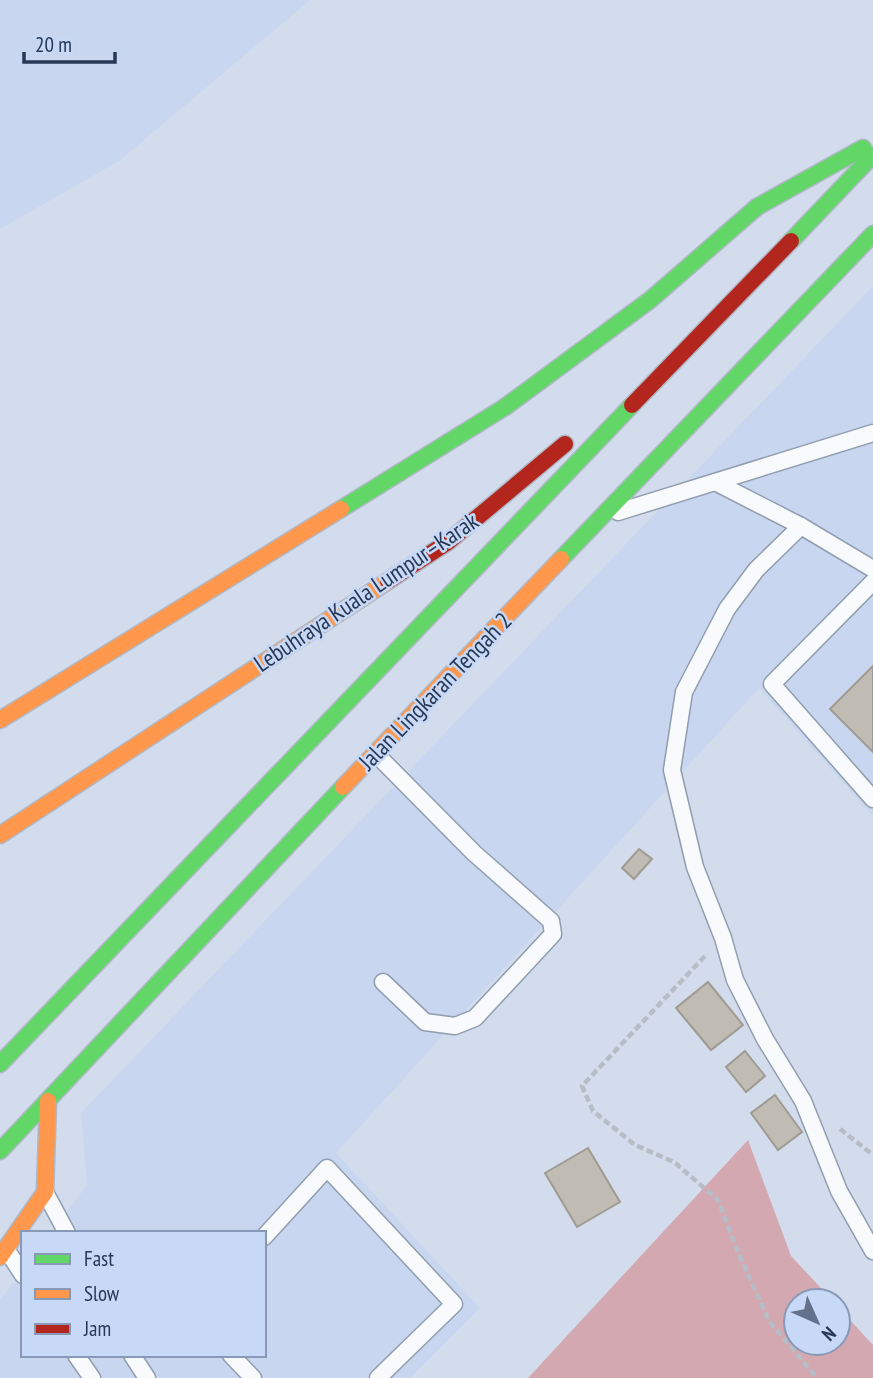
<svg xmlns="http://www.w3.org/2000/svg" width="873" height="1378" viewBox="0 0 873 1378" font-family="'PT Sans Narrow',sans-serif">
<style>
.built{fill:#c8d6ef}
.forest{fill:#d3a8b0}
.building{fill:#c0bcb4;stroke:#9f9b92;stroke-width:2}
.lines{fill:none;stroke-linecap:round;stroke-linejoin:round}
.lane-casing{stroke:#919db0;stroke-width:19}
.fast-casing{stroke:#b0b8c6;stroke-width:19}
.slow-casing{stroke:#b0b8c6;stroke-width:19}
.jam-casing{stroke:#b0b8c6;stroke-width:19}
.path{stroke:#b7bdc6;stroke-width:4.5;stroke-dasharray:7 3.5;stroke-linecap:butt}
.lane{stroke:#f8fafc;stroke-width:16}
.fast{stroke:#63d668;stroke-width:16}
.slow{stroke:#ff974d;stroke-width:16}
.jam{stroke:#b3261e;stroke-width:16}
.labels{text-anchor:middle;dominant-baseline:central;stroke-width:5;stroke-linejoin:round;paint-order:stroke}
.street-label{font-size:24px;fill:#273955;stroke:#c7d9f6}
</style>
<rect width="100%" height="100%" fill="#d2dcec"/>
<!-- built -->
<g class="built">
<path d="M 0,0 L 310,0 L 119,161 L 0,229 Z"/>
<path d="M 873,286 L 873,816 L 759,688 L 336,1153 L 480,1308 L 410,1378 L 0,1378 L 0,1300 L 23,1270 L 23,1355 L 264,1355 L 264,1233 L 51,1233 L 87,1185 L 81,1113 Z"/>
</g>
<!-- forest -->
<path class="forest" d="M 748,1140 L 791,1256 L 833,1301 L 796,1301 L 796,1343 L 838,1343 L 838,1307 L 873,1345 L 873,1378 L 528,1378 Z"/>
<!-- building -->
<g class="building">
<path d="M 873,666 L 873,752 L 830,709 Z"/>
<path d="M 639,849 L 652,859 L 634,879 L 622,868 Z"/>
<path d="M 708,982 L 743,1025 L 711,1050 L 676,1008 Z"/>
<path d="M 745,1051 L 765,1076 L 746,1092 L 726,1067 Z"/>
<path d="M 775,1095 L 802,1132 L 778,1150 L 751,1113 Z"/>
<path d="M 588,1148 L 620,1202 L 577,1227 L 545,1173 Z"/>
</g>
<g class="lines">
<defs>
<g id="lane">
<path d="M 715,482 L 801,526 L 873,569"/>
<path d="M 618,512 L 873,433"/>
<path d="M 801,526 L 756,570 L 727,609 L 684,692 L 672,770 L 695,867 L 723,938 L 735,980 L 765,1039 L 803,1101 L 839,1191 L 873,1251"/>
<path d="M 873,582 L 772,684 L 873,799"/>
<path d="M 375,753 L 474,853 L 551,921 L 553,934 L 475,1018 L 455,1026 L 425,1022 L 383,982"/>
<path d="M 46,1194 L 67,1233"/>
<path d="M 264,1237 L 327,1168 L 454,1304 L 378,1378"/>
<path d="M 6,1249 L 23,1275"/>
<path d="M 76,1355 L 92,1378"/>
<path d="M 132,1355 L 147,1378"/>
<path d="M 231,1355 L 253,1378"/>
</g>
<g id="fast">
<path d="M 791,241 L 873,155"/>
<path d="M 341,509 L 505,407 L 650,300 L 757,207 L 863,148"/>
<path d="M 561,559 L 873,234"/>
<path d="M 0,1064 L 632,405"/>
<path d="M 0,1151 L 343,787"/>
</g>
<g id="slow">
<path d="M 0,720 L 341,509"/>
<path d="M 343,787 L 561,559"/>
<path d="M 0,835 L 388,581"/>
<path d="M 0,1257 L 45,1192 L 48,1101"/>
</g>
<g id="jam">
<path d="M 632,405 L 791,241"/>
<path d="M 388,581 L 448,542 L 565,444"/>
</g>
</defs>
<!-- lane casing -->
<use href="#lane" class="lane-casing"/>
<!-- fast casing -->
<use href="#fast" class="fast-casing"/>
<!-- slow casing -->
<use href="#slow" class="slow-casing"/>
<!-- jam casing -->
<use href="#jam" class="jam-casing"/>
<!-- path -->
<g class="path">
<path d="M 705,956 L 582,1086 L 593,1111 L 635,1145 L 674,1162 L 718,1200 L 737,1250 L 769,1321 L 817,1378"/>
<path d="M 840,1129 L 873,1155"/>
</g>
<!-- lane -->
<use href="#lane" class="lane"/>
<!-- fast -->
<use href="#fast" class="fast"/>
<!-- slow -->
<use href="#slow" class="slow"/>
<!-- jam -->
<use href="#jam" class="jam"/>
</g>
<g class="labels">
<!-- street labels -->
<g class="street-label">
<text transform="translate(366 592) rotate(-34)">Lebuhraya Kuala Lumpur–Karak</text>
<text transform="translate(435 691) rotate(-46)">Jalan Lingkaran Tengah 2</text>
</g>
</g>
<!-- legend -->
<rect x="21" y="1231" width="245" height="126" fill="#c7d9f6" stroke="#8799b6" stroke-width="2"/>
<rect x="35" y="1254" width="35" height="10" fill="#63d668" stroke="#8799b6" stroke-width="2"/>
<text x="84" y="1266" font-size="21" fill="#273955">Fast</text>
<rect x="35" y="1289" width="35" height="10" fill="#ff974d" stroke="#8799b6" stroke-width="2"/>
<text x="84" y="1301" font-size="21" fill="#273955">Slow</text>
<rect x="35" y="1324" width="35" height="10" fill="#b3261e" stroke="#8799b6" stroke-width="2"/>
<text x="84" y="1336" font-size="21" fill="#273955">Jam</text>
<!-- north arrow -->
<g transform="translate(817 1322) rotate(135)"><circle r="33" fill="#c7d9f6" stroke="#8799b6" stroke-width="2"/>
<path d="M0-5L12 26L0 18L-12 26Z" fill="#63728a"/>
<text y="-10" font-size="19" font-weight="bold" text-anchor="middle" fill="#273955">N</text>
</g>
<!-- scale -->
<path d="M24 52v10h91v-10" fill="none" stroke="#273955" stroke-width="3.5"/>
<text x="35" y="52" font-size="21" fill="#273955" stroke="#c7d9f6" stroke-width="5" paint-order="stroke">20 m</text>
</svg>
